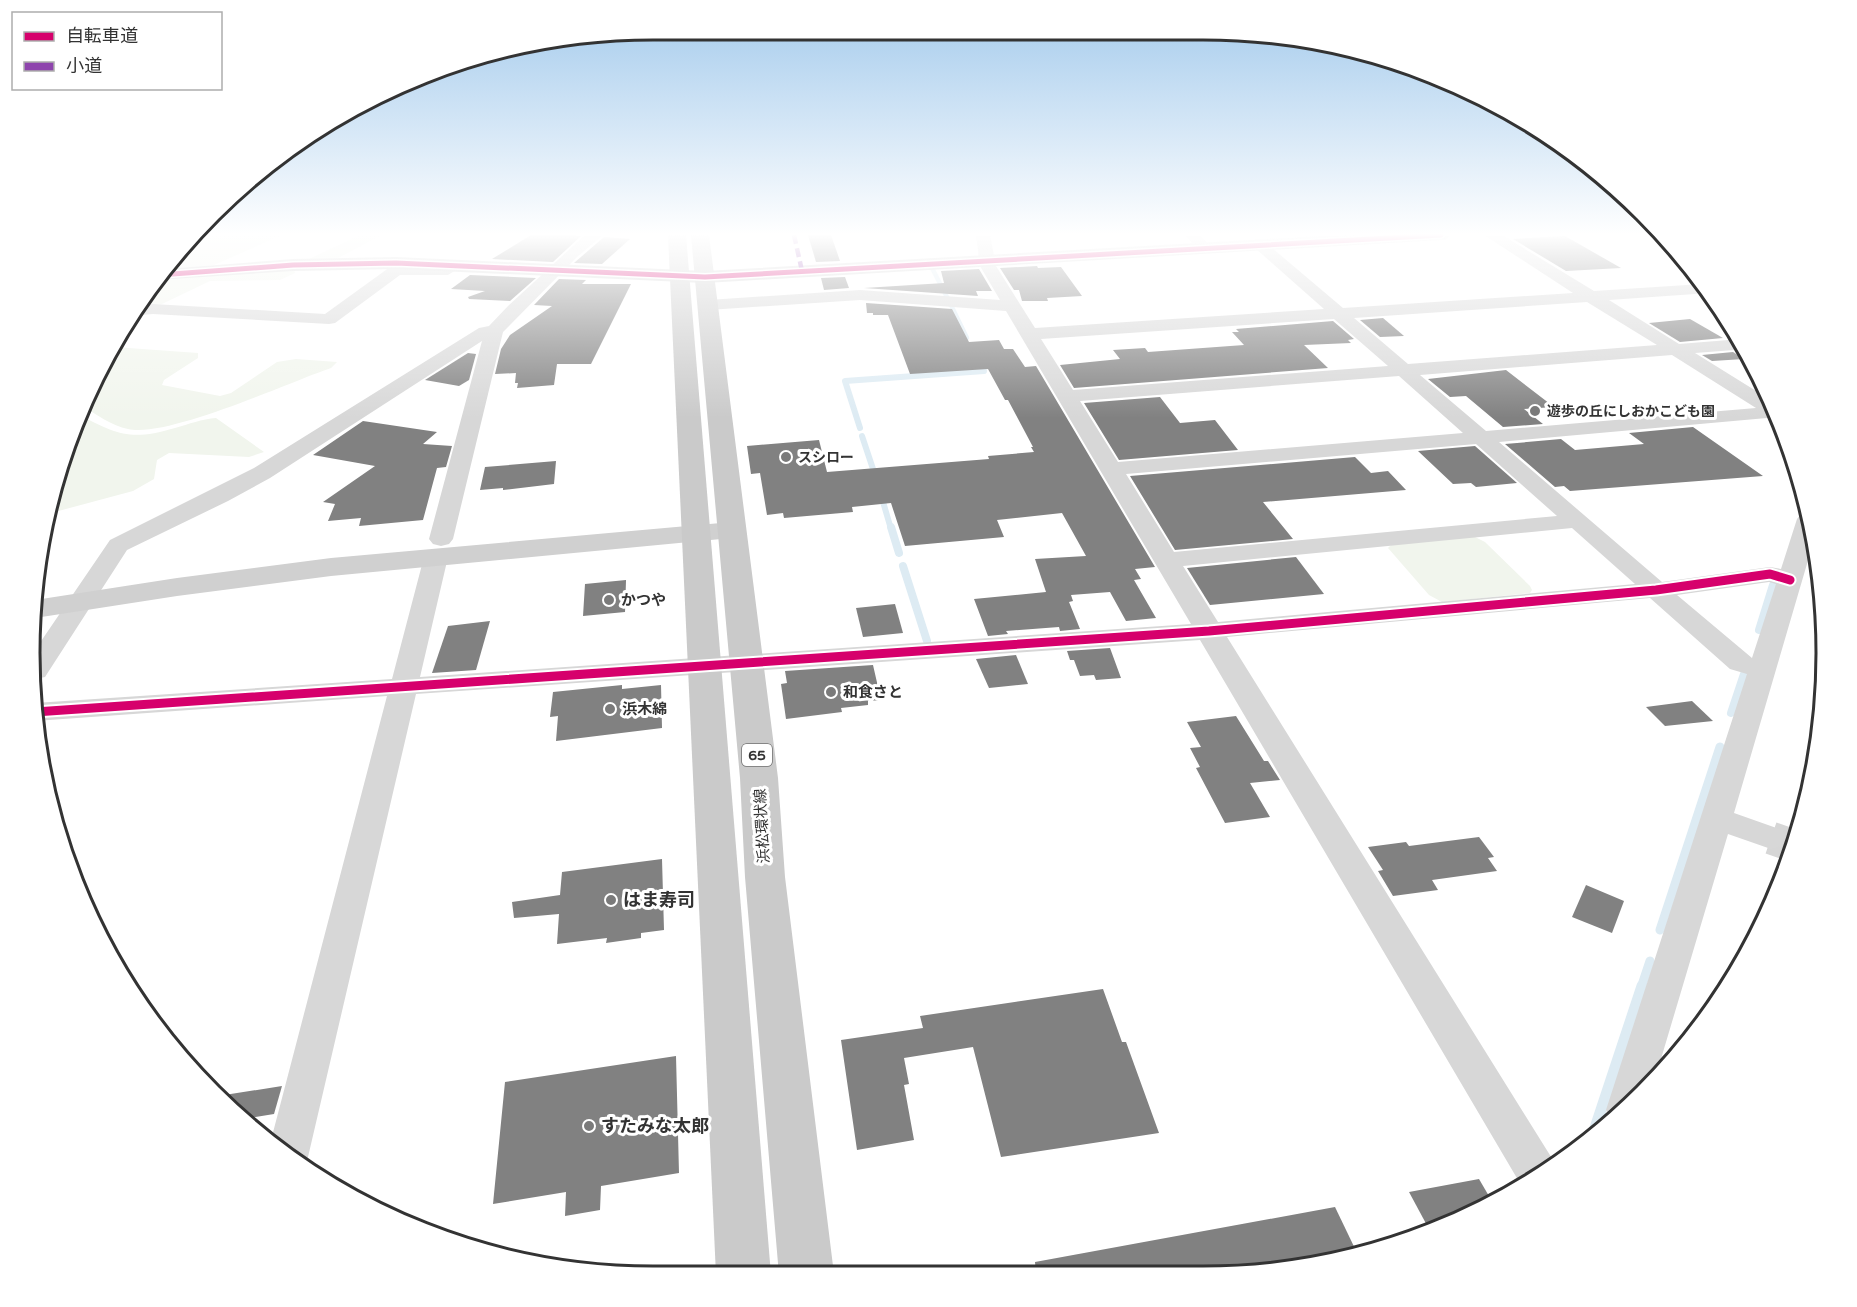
<svg xmlns="http://www.w3.org/2000/svg" width="1857" height="1307" viewBox="0 0 1857 1307" font-family="'Varela Round','Noto Sans JP',sans-serif">
<style>
.green{fill:#f1f5ed}
.lines{fill:none;stroke-linecap:round;stroke-linejoin:round}
.stream-far4{stroke:#ddebf3;stroke-width:4.5}
.stream-far3{stroke:#ddebf3;stroke-width:6}
.stream-far2{stroke:#ddebf3;stroke-width:8}
.stream-far1{stroke:#ddebf3;stroke-width:9}
.stream{stroke:#ddebf3;stroke-width:11}
.building{fill:#818181}
.street-tunnel{stroke:#d6d6d6;stroke-width:33;stroke-dasharray:33 16;stroke-linecap:butt}
.street{fill:#d7d7d7;fill-rule:evenodd}
.secondary{fill:#d0d0d0;fill-rule:evenodd}
.primary{fill:#cacaca;fill-rule:evenodd}
.quiet{stroke:#8e44ad;stroke-width:4.5;stroke-dasharray:9 4.5;stroke-linecap:butt}
.cycleway-far1-casing{stroke:#fff;stroke-width:8}
.cycleway-casing{stroke:#fff;stroke-width:13}
.cycleway-far1{stroke:#d6006c;stroke-width:5}
.cycleway{stroke:#d6006c;stroke-width:9}
.poi-dot{fill:#7a7a7a;stroke:#fff;stroke-width:2}
.labels{text-anchor:middle;dominant-baseline:central;stroke-width:6;stroke-linejoin:round;paint-order:stroke}
.far-poi-label{font-size:14px;font-weight:bold;fill:#333;stroke:#fff;text-anchor:start}
.shield{fill:#fff;stroke:#707070;stroke-width:1.5}
.shield-label{font-size:14px;font-weight:bold;fill:#333}
.poi-label{font-size:15px;font-weight:bold;fill:#333;stroke:#fff;text-anchor:start}
.street-label{font-size:15px;fill:#333;stroke:#fff}
.near-poi-label{font-size:18px;font-weight:bold;fill:#333;stroke:#fff;text-anchor:start}
.rim{fill:none;stroke:#333;stroke-width:3}
</style>
<rect width="100%" height="100%" fill="#fff"/>
<!-- green -->
<g class="green">
<path d="M 193,235 L 282,235 L 214,265 L 168,269 L 163,271 Z"/>
<path d="M 360,235 L 382,235 L 338,258 L 309,259 Z"/>
<path d="M 294,270 L 295,273 L 280,280 L 210,281 L 162,304 L 134,310 L 156,280 Z"/>
<path d="M 114,347 L 198,353 L 198,358 L 164,380 L 162,385 L 220,396 L 231,393 L 277,362 L 296,359 L 337,362 L 331,368 C 287,383 168,438 128,429 C 112,426 96,414 82,406 Z"/>
<path d="M 78,414 C 117,435 131,441 175,428 C 189,424 202,419 216,418 L 264,452 L 249,457 L 169,453 L 157,460 L 154,479 L 133,491 L 51,513 Z"/>
<path d="M 1473,536 L 1485,542 L 1530,586 L 1532,590 L 1530,593 L 1442,602 L 1429,595 L 1388,548 L 1391,545 Z"/>
</g>
<g class="lines">
<!-- stream-far4 -->
<g class="stream-far4">
<path d="M 932,268 L 949,301"/>
<path d="M 951,305 L 967,338"/>
<path d="M 979,361 L 981,366"/>
</g>
<!-- stream-far3 -->
<g class="stream-far3">
<path d="M 860,428 L 845,381 L 984,371 L 981,364"/>
<path d="M 862,436 L 876,478"/>
<path d="M 881,495 L 891,529"/>
</g>
<!-- stream-far2 -->
<g class="stream-far2">
<path d="M 891,527 L 899,553"/>
<path d="M 903,566 L 927,641"/>
<path d="M 1759,630 L 1773,585"/>
<path d="M 1731,713 L 1744,674"/>
</g>
<!-- stream-far1 -->
<g class="stream-far1">
<path d="M 1660,930 L 1720,747"/>
<path d="M 1641,988 L 1650,961"/>
</g>
<!-- stream -->
<path class="stream" d="M 1592,1137 L 1642,986"/>
</g>
<!-- building -->
<g class="building">
<path d="M 531,235 L 572,235 L 581,236 L 553,262 L 492,259 Z"/>
<path d="M 808,235 L 831,235 L 840,261 L 816,262 Z"/>
<path d="M 1565,236 L 1621,268 L 1566,271 L 1513,239 Z"/>
<path d="M 604,237 L 630,239 L 602,264 L 574,263 Z"/>
<path d="M 1037,266 L 1038,268 L 1061,267 L 1082,296 L 1047,298 L 1048,301 L 1022,301 L 1019,290 L 1014,290 L 1000,268 Z"/>
<path d="M 979,269 L 992,291 L 976,291 L 978,296 L 864,288 L 944,283 L 941,271 Z"/>
<path d="M 470,275 L 536,278 L 510,301 L 469,299 L 468,297 L 485,291 L 451,289 Z"/>
<path d="M 845,277 L 849,288 L 824,290 L 821,278 Z"/>
<path d="M 559,279 L 586,280 L 582,284 L 631,284 L 591,364 L 557,364 L 554,385 L 517,388 L 518,383 L 515,383 L 516,373 L 495,374 L 501,349 L 510,335 L 552,306 L 534,305 Z"/>
<path d="M 866,303 L 952,309 L 969,342 L 999,340 L 1004,349 L 1013,349 L 1025,367 L 1036,366 L 1155,567 L 1135,569 L 1141,579 L 1134,580 L 1156,618 L 1126,621 L 1110,592 L 1071,595 L 1073,601 L 1069,602 L 1080,629 L 1060,631 L 1059,627 L 1006,631 L 1008,634 L 988,636 L 974,599 L 1046,592 L 1035,559 L 1086,556 L 1062,513 L 997,520 L 1004,537 L 905,546 L 891,503 L 852,507 L 853,512 L 784,518 L 783,513 L 767,515 L 760,473 L 751,474 L 747,446 L 819,440 L 827,472 L 989,459 L 988,456 L 1034,452 L 1031,447 L 1033,447 L 1008,400 L 1005,400 L 988,369 L 910,374 L 888,315 L 873,315 L 873,313 L 867,313 Z"/>
<path d="M 1383,318 L 1404,336 L 1380,337 L 1360,320 Z"/>
<path d="M 1690,319 L 1723,338 L 1680,342 L 1649,323 Z"/>
<path d="M 1333,321 L 1354,339 L 1348,340 L 1351,343 L 1304,345 L 1328,368 L 1074,388 L 1060,365 L 1120,359 L 1113,350 L 1145,348 L 1148,352 L 1244,345 L 1232,332 L 1239,332 L 1236,329 Z"/>
<path d="M 1733,352 L 1744,359 L 1712,361 L 1702,355 Z"/>
<path d="M 468,353 L 476,354 L 469,380 L 459,386 L 425,380 Z"/>
<path d="M 1506,370 L 1554,407 L 1524,409 L 1543,424 L 1503,427 L 1466,396 L 1450,397 L 1428,379 Z"/>
<path d="M 1160,397 L 1180,423 L 1215,420 L 1238,450 L 1119,460 L 1084,403 Z"/>
<path d="M 363,421 L 437,432 L 423,444 L 452,446 L 446,467 L 437,468 L 423,520 L 359,526 L 361,518 L 328,521 L 335,504 L 323,502 L 375,466 L 313,455 Z"/>
<path d="M 1693,427 L 1763,476 L 1570,491 L 1564,486 L 1555,487 L 1505,444 L 1561,439 L 1575,450 L 1644,444 L 1629,433 Z"/>
<path d="M 1475,446 L 1517,483 L 1476,487 L 1471,483 L 1453,484 L 1418,451 Z"/>
<path d="M 1355,457 L 1371,473 L 1388,471 L 1406,490 L 1263,502 L 1293,539 L 1175,550 L 1130,476 Z"/>
<path d="M 556,461 L 554,484 L 503,490 L 503,488 L 480,490 L 485,467 Z"/>
<path d="M 1296,557 L 1324,594 L 1210,605 L 1187,568 Z"/>
<path d="M 626,580 L 625,612 L 583,616 L 585,584 Z"/>
<path d="M 895,604 L 903,633 L 863,637 L 856,608 Z"/>
<path d="M 490,621 L 476,670 L 432,673 L 448,626 Z"/>
<path d="M 1110,648 L 1121,678 L 1096,680 L 1094,675 L 1080,676 L 1074,660 L 1070,660 L 1067,651 Z"/>
<path d="M 1016,655 L 1028,684 L 989,688 L 976,659 Z"/>
<path d="M 873,665 L 881,700 L 868,701 L 868,705 L 841,708 L 842,712 L 786,719 L 781,684 L 787,683 L 785,671 Z"/>
<path d="M 622,685 L 622,689 L 661,685 L 662,728 L 556,741 L 558,716 L 550,717 L 553,692 Z"/>
<path d="M 1692,701 L 1713,721 L 1665,726 L 1646,707 Z"/>
<path d="M 1236,716 L 1264,761 L 1268,761 L 1280,780 L 1250,783 L 1270,817 L 1225,823 L 1196,768 L 1200,767 L 1190,748 L 1201,747 L 1187,722 Z"/>
<path d="M 1479,837 L 1494,857 L 1488,858 L 1497,871 L 1432,880 L 1438,890 L 1393,896 L 1378,871 L 1383,870 L 1368,847 L 1406,842 L 1409,846 Z"/>
<path d="M 662,859 L 664,930 L 641,933 L 641,938 L 606,943 L 607,938 L 557,944 L 559,914 L 514,918 L 512,902 L 560,895 L 562,872 Z"/>
<path d="M 1586,885 L 1624,901 L 1612,933 L 1572,917 Z"/>
<path d="M 1103,989 L 1122,1042 L 1126,1042 L 1159,1133 L 1001,1157 L 973,1047 L 904,1058 L 909,1084 L 904,1085 L 914,1140 L 857,1150 L 841,1040 L 923,1028 L 920,1016 Z"/>
<path d="M 676,1056 L 679,1173 L 601,1186 L 600,1210 L 565,1216 L 566,1192 L 493,1204 L 505,1082 Z"/>
<path d="M 282,1086 L 274,1114 L 243,1119 L 218,1096 Z"/>
<path d="M 1479,1179 L 1493,1203 L 1479,1213 L 1430,1231 L 1409,1192 Z"/>
<path d="M 1335,1207 L 1359,1257 L 1285,1272 L 1036,1273 L 1035,1262 Z"/>
</g>
<g class="lines">
<!-- street-tunnel -->
<path class="street-tunnel" d="M 1771,838 L 1794,846"/>
<!-- street -->
<g class="street">
<path d="M 585,235 L 603,235 L 577,257 L 503,332 L 453,539 L 449,544 L 441,546 L 433,544 L 429,539 L 482,341 L 270,478 L 228,501 L 127,550 L 45,677 L 35,679 L 35,650 L 110,540 L 254,468 L 479,328 L 489,326 L 508,306 Z"/>
<path d="M 976,235 L 990,235 L 996,266 L 1035,328 L 1324,309 L 1255,248 L 1252,245 L 1260,240 L 1265,242 L 1343,308 L 1573,293 L 1484,235 L 1502,235 L 1594,291 L 1702,284 L 1709,293 L 1609,300 L 1679,344 L 1741,339 L 1747,349 L 1695,353 L 1769,399 L 1778,417 L 1499,442 L 1662,582 L 1770,567 L 1781,569 L 1797,519 L 1801,514 L 1808,512 L 1814,540 L 1734,813 L 1782,830 L 1787,838 L 1782,846 L 1771,849 L 1728,834 L 1655,1079 L 1615,1122 L 1612,1122 L 1606,1110 L 1747,674 L 1730,669 L 1650,598 L 1227,637 L 1553,1160 L 1554,1163 L 1521,1185 L 1200,640 L 416,694 L 308,1157 L 303,1167 L 270,1144 L 387,696 L 35,721 L 35,703 L 392,679 L 424,557 L 427,552 L 436,550 L 445,552 L 448,557 L 420,677 L 1191,624 L 1006,311 L 860,300 L 708,310 L 702,309 L 700,305 L 702,301 L 708,300 L 860,290 L 1000,300 L 980,266 ZM 1587,302 L 1657,345 L 1408,364 L 1354,318 ZM 1334,319 L 1388,366 L 1073,390 L 1041,339 ZM 1672,355 L 1756,408 L 1486,431 L 1420,375 ZM 1399,376 L 1463,433 L 1118,462 L 1080,401 ZM 1476,444 L 1557,516 L 1174,552 L 1126,474 ZM 1572,528 L 1635,584 L 1218,622 L 1183,566 ZM 1769,582 L 1776,584 L 1752,658 L 1677,595 Z"/>
<path d="M 1185,235 L 1200,235 L 1213,249 L 1210,252 L 1200,252 Z"/>
<path d="M 396,265 L 448,265 L 456,270 L 448,275 L 400,275 L 335,323 L 329,324 L 153,314 L 130,316 L 136,306 L 153,304 L 325,314 L 390,267 Z"/>
</g>
<!-- secondary -->
<g class="secondary">
<path d="M 1340,235 L 1450,235 L 1447,239 L 1441,240 L 705,283 L 396,269 L 293,271 L 156,280 L 165,269 L 293,259 L 396,257 L 705,271 Z"/>
<path d="M 732,522 L 742,525 L 746,531 L 742,537 L 331,576 L 177,596 L 35,618 L 35,600 L 177,578 L 331,558 Z"/>
</g>
<!-- primary -->
<g class="primary">
<path d="M 668,235 L 686,235 L 771,1275 L 716,1275 Z"/>
<path d="M 691,235 L 709,235 L 778,778 L 785,877 L 834,1274 L 779,1275 L 745,877 L 740,778 Z"/>
</g>
<!-- quiet -->
<path class="quiet" d="M 794,235 L 802,271"/>
<defs>
<path id="cycleway-far1" d="M 159,275 L 293,265 L 396,263 L 705,277 L 1441,235"/>
<path id="cycleway" d="M 35,712 L 1209,631 L 1656,590 L 1770,574 L 1790,580"/>
</defs>
<!-- cycleway-far1 casing -->
<use href="#cycleway-far1" class="cycleway-far1-casing"/>
<!-- cycleway casing -->
<use href="#cycleway" class="cycleway-casing"/>
<!-- cycleway-far1 -->
<use href="#cycleway-far1" class="cycleway-far1"/>
<!-- cycleway -->
<use href="#cycleway" class="cycleway"/>
</g>
<!-- sky -->
<linearGradient id="sky" x2="0" y2="1"><stop stop-color="#a3caec"/><stop offset="0.56" stop-color="#fff"/><stop offset="1" stop-color="#fff" stop-opacity="0"/></linearGradient>
<rect width="1857" height="418" fill="url(#sky)"/>
<!-- markers -->
<g class="poi-dot">
<circle cx="1535" cy="411" r="6"/>
<circle cx="786" cy="457" r="6"/>
<circle cx="609" cy="600" r="6"/>
<circle cx="831" cy="692" r="6"/>
<circle cx="610" cy="709" r="6"/>
<circle cx="611" cy="900" r="6"/>
<circle cx="589" cy="1126" r="6"/>
</g>
<g class="labels">
<!-- far-poi labels -->
<g class="far-poi-label">
<text x="1547" y="411">遊歩の丘にしおかこども園</text>
<text x="798" y="457">スシロー</text>
</g>
<!-- shield labels -->
<rect class="shield" x="742" y="744" width="30" height="22" rx="4.5"/>
<g class="shield-label">
<text x="757" y="755">65</text>
</g>
<!-- poi labels -->
<g class="poi-label">
<text x="621" y="600">かつや</text>
<text x="843" y="692">和食さと</text>
<text x="622" y="709">浜木綿</text>
</g>
<!-- street labels -->
<g class="street-label">
<text transform="translate(762 826) rotate(-93)">浜松環状線</text>
</g>
<!-- near-poi labels -->
<g class="near-poi-label">
<text x="623" y="900">はま寿司</text>
<text x="601" y="1126">すたみな太郎</text>
</g>
</g>
<!-- crop -->
<path d="M0 0H1857V1307H0ZM653 40H1203A613 613 0 0 1 1816 653V653A613 613 0 0 1 1203 1266H653A613 613 0 0 1 40 653V653A613 613 0 0 1 653 40Z" fill="#fff" fill-rule="evenodd"/>
<path class="rim" d="M653 40H1203A613 613 0 0 1 1816 653V653A613 613 0 0 1 1203 1266H653A613 613 0 0 1 40 653V653A613 613 0 0 1 653 40Z"/>
<!-- legend -->
<rect x="12" y="12" width="210" height="78" fill="#ffffff" stroke="#adadad" stroke-width="1.5"/>
<rect x="24" y="32" width="30" height="9" fill="#d6006c" stroke="#adadad" stroke-width="1.5"/>
<text x="66" y="42" font-size="18" fill="#333333">自転車道</text>
<rect x="24" y="62" width="30" height="9" fill="#8e44ad" stroke="#adadad" stroke-width="1.5"/>
<text x="66" y="72" font-size="18" fill="#333333">小道</text>
</svg>
